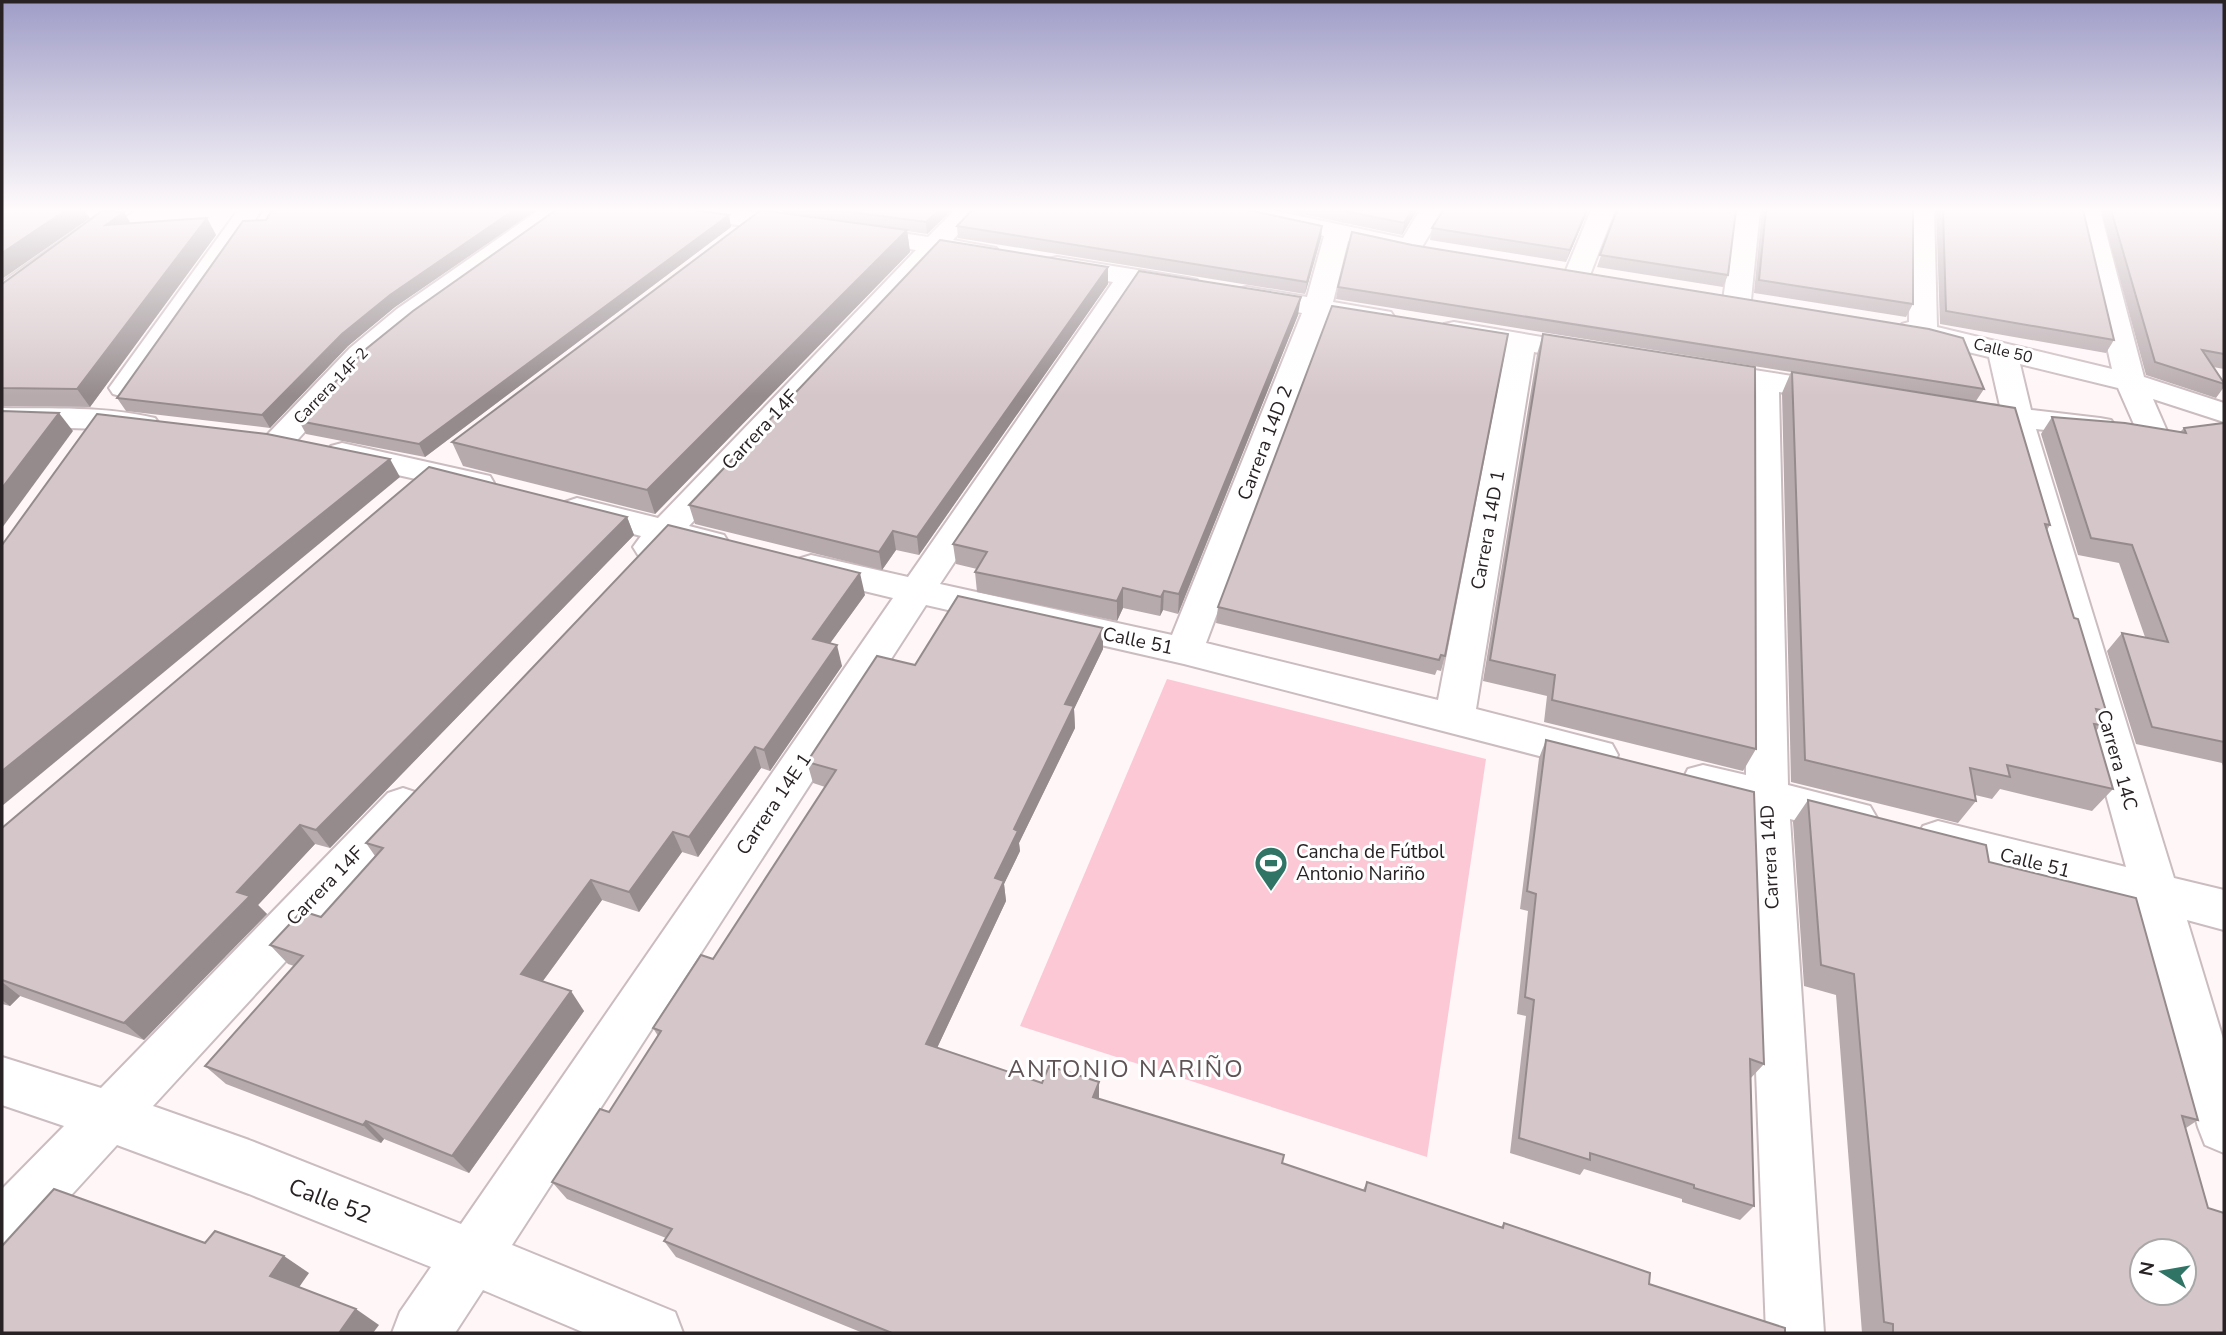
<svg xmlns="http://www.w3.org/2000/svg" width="2226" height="1335" viewBox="0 0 2226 1335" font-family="'Nunito Sans',sans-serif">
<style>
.green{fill:#fcc8d6}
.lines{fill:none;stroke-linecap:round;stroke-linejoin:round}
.minor-casing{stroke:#cbbcc0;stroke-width:4}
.minor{fill:#fff;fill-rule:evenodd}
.wall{fill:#b7aaad}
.shaded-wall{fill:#958b8d}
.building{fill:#d5c6c9;stroke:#958b8d;stroke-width:2;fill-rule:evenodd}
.labels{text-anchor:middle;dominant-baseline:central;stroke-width:6;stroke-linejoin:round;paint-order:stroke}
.far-street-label{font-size:16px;fill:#282224;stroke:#fff}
.street-label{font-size:19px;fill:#282224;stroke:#fff}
.poi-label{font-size:19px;fill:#282224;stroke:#fff;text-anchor:start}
.near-street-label{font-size:23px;fill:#282224;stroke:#fff}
.near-neighbourhood-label{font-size:24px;letter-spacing:2px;fill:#605356;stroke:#fff}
</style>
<rect width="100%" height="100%" fill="#fff6f8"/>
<!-- green -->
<path class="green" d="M 1167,679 L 1486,759 L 1427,1157 L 1020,1026 Z"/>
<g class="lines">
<defs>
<g id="minor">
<path d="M 105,210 L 133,210 L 12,300 L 2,302 L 2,282 Z"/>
<path d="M 238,210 L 262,210 L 135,394 L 124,397 L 113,394 L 109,388 Z"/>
<path d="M 539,210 L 567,210 L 417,321 L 370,360 L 290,448 L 279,450 L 268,448 L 263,441 L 268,434 L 350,348 L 397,309 Z"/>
<path d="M 669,210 L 733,210 L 800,218 L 809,221 L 813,226 L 809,231 L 800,234 L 681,217 L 672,215 Z"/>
<path d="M 955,210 L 980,210 L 953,240 L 996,248 L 1000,253 L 996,258 L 987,261 L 941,254 L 689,526 L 724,535 L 729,543 L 724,551 L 712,554 L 672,544 C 661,556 654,559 638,555 L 633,547 L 641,536 L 565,516 L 560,509 L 565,502 L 577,498 L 658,518 L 916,250 L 847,239 L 843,234 L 847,229 L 856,226 L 928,237 Z"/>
<path d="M 1227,210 L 1271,210 L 1403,238 L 1420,210 L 1444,210 L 1419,252 L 1410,255 L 1348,241 L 1333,302 L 1391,312 L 1395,318 L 1391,324 L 1381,326 L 1328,317 L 1206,643 L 1438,700 L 1506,347 L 1444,336 L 1440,330 L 1444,324 L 1454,322 L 1601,347 L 1605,353 L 1601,359 L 1591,362 L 1534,352 L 1476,709 L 1612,744 L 1618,755 L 1612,766 L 1597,771 L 1184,664 L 926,605 L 512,1245 L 675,1312 L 683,1333 L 585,1333 L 483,1290 L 455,1333 L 392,1333 L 400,1312 L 431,1267 L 249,1194 L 117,1145 L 22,1249 L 2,1257 L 2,1189 L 64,1126 L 2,1105 L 2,1057 L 101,1088 L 388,793 L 403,788 L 418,793 L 424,805 L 418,817 L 153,1106 L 249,1140 L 461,1224 L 893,598 L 798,575 L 793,567 L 798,559 L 811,555 L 908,577 L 1113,282 L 1048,271 L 1044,265 L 1048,259 L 1057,257 L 1187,278 L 1197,280 L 1200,286 L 1197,292 L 1187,294 L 1137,286 L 940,584 L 1172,635 L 1302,313 L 1237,301 L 1233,295 L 1237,289 L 1247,287 L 1307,297 L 1324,236 L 1230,215 Z"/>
<path d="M 1591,210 L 1615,210 L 1590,275 L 1586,281 L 1577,283 L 1568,281 L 1564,275 Z"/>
<path d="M 1736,210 L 1760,210 L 1751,300 L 1747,306 L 1737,308 L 1727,306 L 1723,300 Z"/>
<path d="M 1910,210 L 1934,210 L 1937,327 L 2112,369 L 2076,210 L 2100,210 L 2144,377 L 2224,403 L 2224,422 L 2153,399 L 2167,431 L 2162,438 L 2151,440 L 2140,438 L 2118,388 L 2020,364 L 2031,410 L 2100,418 L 2111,420 L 2116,427 L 2111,434 L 2100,436 L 2036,429 L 2174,878 L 2224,890 L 2224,930 L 2187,920 L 2224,1042 L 2224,1153 L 2205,1145 L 2198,1127 L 2137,908 L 1938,857 L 1923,852 L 1916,839 L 1923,826 L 1938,821 L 2126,867 L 2004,425 L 1958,419 L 1954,412 L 1958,405 L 1969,403 L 2000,406 L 1989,357 L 1902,336 L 1898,330 L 1902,324 L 1909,322 Z"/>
<path d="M 1703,362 L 1837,383 L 1848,386 L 1852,392 L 1848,398 L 1837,401 L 1779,392 L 1788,785 L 1870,806 L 1877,818 L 1870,830 L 1855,835 L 1790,819 L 1824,1333 L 1766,1333 L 1746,808 L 1688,793 L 1682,781 L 1688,769 L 1703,765 L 1746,775 L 1749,387 L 1693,377 L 1688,371 L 1693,365 Z"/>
<path d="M 2,408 C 52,409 106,406 155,418 L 160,425 L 155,432 L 144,434 L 102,429 L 2,426 Z"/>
<path d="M 342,443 L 490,476 L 494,483 L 490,490 L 478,493 L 331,460 L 326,453 L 331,446 Z"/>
</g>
</defs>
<!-- minor casing -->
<use href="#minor" class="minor-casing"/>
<!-- minor -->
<use href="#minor" class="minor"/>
</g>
<!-- wall -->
<g class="wall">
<path d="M 272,210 L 536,210 L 395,307 L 348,346 L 270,428 L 126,411 L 117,398 L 266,220 Z"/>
<path d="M 781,210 L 952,210 L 927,234 L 907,231 L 910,252 L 655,514 L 463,466 L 452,442 L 784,214 Z"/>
<path d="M 1283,210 L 1417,210 L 1402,235 Z"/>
<path d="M 1588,210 L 1566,262 L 1430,240 L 1432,228 Z"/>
<path d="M 1617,210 L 1736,210 L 1728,275 L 1723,287 L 1597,267 Z"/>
<path d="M 1762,210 L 1913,210 L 1913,304 L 1906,317 L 1754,293 Z"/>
<path d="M 1936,210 L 2083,210 L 2114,340 L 2106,353 L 1940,324 Z"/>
<path d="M 2101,210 L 2224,210 L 2224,369 L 2213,367 L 2224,383 L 2224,387 L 2216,398 L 2146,375 Z"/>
<path d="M 207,218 L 216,235 L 90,407 L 2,406 L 2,284 L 131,223 Z"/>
<path d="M 957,226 L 1322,226 L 1321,238 L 1305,294 L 958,238 Z"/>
<path d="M 731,227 L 425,457 L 306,434 L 299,421 Z"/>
<path d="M 1108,267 L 1108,284 L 919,555 L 896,550 L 882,570 L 695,524 L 689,505 Z"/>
<path d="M 1338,287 L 1984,389 L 1976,401 L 2050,525 L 2047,530 L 2074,618 L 2106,711 L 2099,719 L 2101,725 L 2096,731 L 2113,789 L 2092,811 L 2000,789 L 1992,799 L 1975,795 L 1976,801 L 1958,823 L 1791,782 L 1782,393 L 1791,372 L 1336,299 Z"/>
<path d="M 1298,315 L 1178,614 L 1163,610 L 1160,616 L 1123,608 L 1117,621 L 977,592 L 975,572 L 977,569 L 956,564 L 953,544 Z"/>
<path d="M 1543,334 L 1756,749 L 1743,771 L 1544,722 L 1547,696 L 1483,681 L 1537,354 Z"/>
<path d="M 2052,417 L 2180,432 L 2184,428 L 2224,423 L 2224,769 L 2222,763 L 2136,744 L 2107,651 L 2122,633 L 2145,637 L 2119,563 L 2078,555 L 2041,434 Z"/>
<path d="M 627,517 L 634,535 L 330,848 L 315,844 L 258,905 L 267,914 L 144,1040 L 20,996 L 10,1006 L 2,1004 L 2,828 Z"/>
<path d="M 865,595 L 830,643 L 842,666 L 770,771 L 761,768 L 698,857 L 682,852 L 639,912 L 602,900 L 543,981 L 584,1011 L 469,1173 L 384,1139 L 381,1143 L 226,1084 L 205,1066 L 294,966 L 288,964 L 270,945 L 321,917 L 375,856 L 366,843 Z"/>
<path d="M 1218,607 L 1445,656 L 1441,671 L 1437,670 L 1435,675 L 1216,623 Z"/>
<path d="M 1103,649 L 1074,709 L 1075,728 L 1019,843 L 1020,851 L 1004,884 L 1006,901 L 937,1048 L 1042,1083 L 1099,1099 L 1282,1163 L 1363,1190 L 1367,1182 L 1501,1227 L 1504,1223 L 1649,1284 L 1785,1333 L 863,1333 L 676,1257 L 664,1241 L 666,1238 L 567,1199 L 552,1182 L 609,1112 L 658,1036 L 653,1028 L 713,959 L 825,787 L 813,783 L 807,762 L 915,665 Z"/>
<path d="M 1546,740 L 1764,1064 L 1750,1079 L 1754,1206 L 1740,1220 L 1682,1202 L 1682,1199 L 1584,1169 L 1580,1175 L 1510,1153 L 1526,1016 L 1517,1014 L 1528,911 L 1520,909 L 1539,758 Z"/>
<path d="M 1808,800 L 1989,862 L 2198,1120 L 2186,1128 L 2224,1333 L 1862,1333 L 1836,995 L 1804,986 L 1793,822 Z"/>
</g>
<!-- shaded-wall -->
<g class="shaded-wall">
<path d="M 66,210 L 88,210 L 85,211 L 90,218 L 2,279 L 2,253 Z"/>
<path d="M 514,210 L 536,210 L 395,307 L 348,346 L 270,428 L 262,415 L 342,334 L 390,295 Z"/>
<path d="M 939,210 L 952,210 L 927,234 L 926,222 Z"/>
<path d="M 1412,210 L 1417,210 L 1402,235 L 1404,223 Z"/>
<path d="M 1587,210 L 1588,210 L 1566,262 L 1570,250 Z"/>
<path d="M 124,212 L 134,229 L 106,225 Z"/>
<path d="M 729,215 L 731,227 L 425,457 L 419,444 Z"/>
<path d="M 207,218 L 216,235 L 90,407 L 77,389 Z"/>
<path d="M 1322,226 L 1321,238 L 1305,294 L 1307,282 Z"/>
<path d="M 907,230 L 910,252 L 655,514 L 647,490 Z"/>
<path d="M 1108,267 L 1108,284 L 919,555 L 917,537 Z"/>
<path d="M 1301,297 L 1298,315 L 1178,614 L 1179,594 Z"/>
<path d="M 59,413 L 73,431 L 2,528 L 2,488 Z"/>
<path d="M 390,459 L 400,477 L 2,806 L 2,771 Z"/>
<path d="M 627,517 L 634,535 L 330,848 L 316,830 Z"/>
<path d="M 893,531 L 896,550 L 882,570 L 879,552 Z"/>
<path d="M 860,573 L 865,595 L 818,660 L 813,639 Z"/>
<path d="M 1123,588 L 1123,608 L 1117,621 L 1117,601 Z"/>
<path d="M 1164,591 L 1163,610 L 1160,616 L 1161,597 Z"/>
<path d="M 1103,628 L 1103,649 L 1074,709 L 1075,728 L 1019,843 L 1020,851 L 1004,884 L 1006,901 L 930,1063 L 926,1044 L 1065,704 Z"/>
<path d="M 837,645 L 842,666 L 770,771 L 764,750 Z"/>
<path d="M 755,747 L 761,768 L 698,857 L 689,837 Z"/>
<path d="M 300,825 L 315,844 L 258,905 L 267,914 L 144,1040 L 124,1023 L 237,892 Z"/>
<path d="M 673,832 L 682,852 L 639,912 L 629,892 Z"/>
<path d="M 591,880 L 602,900 L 534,993 L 521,974 Z"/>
<path d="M 2,982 L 20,996 L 10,1006 L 2,1000 Z"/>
<path d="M 571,991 L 584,1011 L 469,1173 L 452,1156 Z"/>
<path d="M 1099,1082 L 1099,1100 L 1093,1097 Z"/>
<path d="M 366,1121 L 384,1139 L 381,1143 L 363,1125 Z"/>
<path d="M 284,1256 L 309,1273 L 295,1293 L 270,1276 Z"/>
<path d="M 356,1309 L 379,1325 L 373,1333 L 339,1333 Z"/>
</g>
<!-- building -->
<g class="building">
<path d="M 2,210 L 66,210 L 2,253 Z"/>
<path d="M 272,210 L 514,210 L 390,295 L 342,334 L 262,415 L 117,398 L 243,221 L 266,220 Z"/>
<path d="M 556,210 L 694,210 L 729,215 L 419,444 L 299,421 L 366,349 L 413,311 Z"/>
<path d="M 761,210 L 907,230 L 647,490 L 452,442 Z"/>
<path d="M 835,210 L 939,210 L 926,222 Z"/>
<path d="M 972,210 L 1248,210 L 1322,226 L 1307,282 L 957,226 Z"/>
<path d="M 1340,210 L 1412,210 L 1404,223 Z"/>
<path d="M 1443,210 L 1587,210 L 1570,250 L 1432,228 Z"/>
<path d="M 1617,210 L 1736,210 L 1728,275 L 1600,255 Z"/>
<path d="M 1766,210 L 1913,210 L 1913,304 L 1759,280 Z"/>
<path d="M 1943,210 L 2083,210 L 2114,340 L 1946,311 Z"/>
<path d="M 2111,210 L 2224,210 L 2224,354 L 2202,350 L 2224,383 L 2224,384 L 2155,362 Z"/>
<path d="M 102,211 L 124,212 L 106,225 L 207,218 L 77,389 L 2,388 L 2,284 Z"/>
<path d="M 1352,232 L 1412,245 L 1929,329 L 1963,338 L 1984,389 L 1338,287 Z"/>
<path d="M 940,240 L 1108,267 L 917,537 L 893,531 L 879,552 L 689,505 Z"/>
<path d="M 1139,271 L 1301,297 L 1179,594 L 1164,591 L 1161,597 L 1123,588 L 1117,601 L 975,572 L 987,552 L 953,544 Z"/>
<path d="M 1332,306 L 1508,334 L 1445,656 L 1441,655 L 1439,660 L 1218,607 Z"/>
<path d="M 1543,334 L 1755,367 L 1756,749 L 1552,700 L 1555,675 L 1490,660 Z"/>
<path d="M 1792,372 L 2015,408 L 2050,525 L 2045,524 L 2074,618 L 2078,619 L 2106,711 L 2096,709 L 2101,725 L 2094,724 L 2113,789 L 2007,765 L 2010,777 L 1970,768 L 1976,801 L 1805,760 Z"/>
<path d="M 2,411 L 59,413 L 2,488 Z"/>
<path d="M 97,414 L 267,434 L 390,459 L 2,771 L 2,545 Z"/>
<path d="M 2052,417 L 2125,423 L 2186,433 L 2184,428 L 2224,423 L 2224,742 L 2152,727 L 2122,633 L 2168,642 L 2132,545 L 2091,538 Z"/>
<path d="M 429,467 L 627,517 L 316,830 L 300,825 L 237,892 L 250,896 L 124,1023 L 2,980 L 2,828 Z"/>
<path d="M 668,525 L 860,573 L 813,639 L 837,645 L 764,750 L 755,747 L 689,837 L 673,832 L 629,892 L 591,880 L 521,974 L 571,991 L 452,1156 L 366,1121 L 363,1125 L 205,1066 L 303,956 L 270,945 L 302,911 L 321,917 L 383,848 L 366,843 Z"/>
<path d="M 958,596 L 1103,628 L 1065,704 L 1074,706 L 1014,829 L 1018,831 L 995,878 L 1004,881 L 926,1044 L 1042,1083 L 1049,1066 L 1099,1082 L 1093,1097 L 1284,1155 L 1282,1163 L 1365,1191 L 1367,1182 L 1503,1228 L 1504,1223 L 1650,1273 L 1649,1284 L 1785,1328 L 1785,1333 L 892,1333 L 664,1241 L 672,1229 L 552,1182 L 600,1109 L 609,1112 L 661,1031 L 653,1028 L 701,955 L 713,959 L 836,770 L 807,762 L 877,656 L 915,665 Z"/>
<path d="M 1546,740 L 1754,792 L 1764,1064 L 1750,1059 L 1754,1206 L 1694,1188 L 1694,1185 L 1590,1153 L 1590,1160 L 1519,1138 L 1534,1000 L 1525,997 L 1536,894 L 1527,891 Z"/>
<path d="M 1808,800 L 1986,845 L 1989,862 L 2136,898 L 2198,1120 L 2182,1116 L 2208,1208 L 2224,1213 L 2224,1333 L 1893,1333 L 1893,1324 L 1884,1322 L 1854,974 L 1821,965 ZM 2142,1251 L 2184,1251 L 2184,1293 L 2142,1293 Z"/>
<path d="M 54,1189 L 205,1243 L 215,1231 L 284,1256 L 270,1276 L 356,1309 L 339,1333 L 2,1333 L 2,1246 Z"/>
</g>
<!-- sky -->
<linearGradient id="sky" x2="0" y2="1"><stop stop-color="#9f9dc7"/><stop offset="0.53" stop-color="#fffbfc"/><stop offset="1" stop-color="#fffbfc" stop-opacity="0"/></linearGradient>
<rect width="2226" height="396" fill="url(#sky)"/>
<!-- icons -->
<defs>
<symbol id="stadium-pin" viewBox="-11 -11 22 30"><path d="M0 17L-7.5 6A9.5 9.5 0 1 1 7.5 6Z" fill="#307466" stroke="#fff"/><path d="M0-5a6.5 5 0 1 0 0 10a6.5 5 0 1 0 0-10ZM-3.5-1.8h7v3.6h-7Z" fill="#fff"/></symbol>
</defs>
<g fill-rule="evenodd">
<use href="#stadium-pin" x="1252" y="844" width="38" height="52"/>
</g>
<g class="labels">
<!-- far-street labels -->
<g class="far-street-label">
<text transform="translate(2003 351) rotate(14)">Calle 50</text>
<text transform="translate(331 386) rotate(-46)">Carrera 14F 2</text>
</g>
<!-- street labels -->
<g class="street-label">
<text transform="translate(760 430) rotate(-47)">Carrera 14F</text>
<text transform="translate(1265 443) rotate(-69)">Carrera 14D 2</text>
<text transform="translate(1488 530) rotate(-80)">Carrera 14D 1</text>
<text transform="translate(1138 641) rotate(12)">Calle 51</text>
<text transform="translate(2117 760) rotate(74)">Carrera 14C</text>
<text transform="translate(774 804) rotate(-56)">Carrera 14E 1</text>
<text transform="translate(1770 857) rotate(-93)">Carrera 14D</text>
<text transform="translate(2035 863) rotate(14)">Calle 51</text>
<text transform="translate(325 886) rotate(-46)">Carrera 14F</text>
</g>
<!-- poi labels -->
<g class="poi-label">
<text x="1296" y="852">Cancha de Fútbol<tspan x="1296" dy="22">Antonio Nariño</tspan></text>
</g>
<!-- near-street labels -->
<g class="near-street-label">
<text transform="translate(330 1201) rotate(21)">Calle 52</text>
</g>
<!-- near-neighbourhood labels -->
<g class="near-neighbourhood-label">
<text x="1126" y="1069">ANTONIO NARIÑO</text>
</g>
</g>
<!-- border -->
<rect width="2226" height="1335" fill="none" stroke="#282224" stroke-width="7"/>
<!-- north arrow -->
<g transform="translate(2163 1272) rotate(281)"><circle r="33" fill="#ffffff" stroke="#a9a7a7" stroke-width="2"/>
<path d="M0-5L12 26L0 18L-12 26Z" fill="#307466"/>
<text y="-10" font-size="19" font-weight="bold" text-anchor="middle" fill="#282224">N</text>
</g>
</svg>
